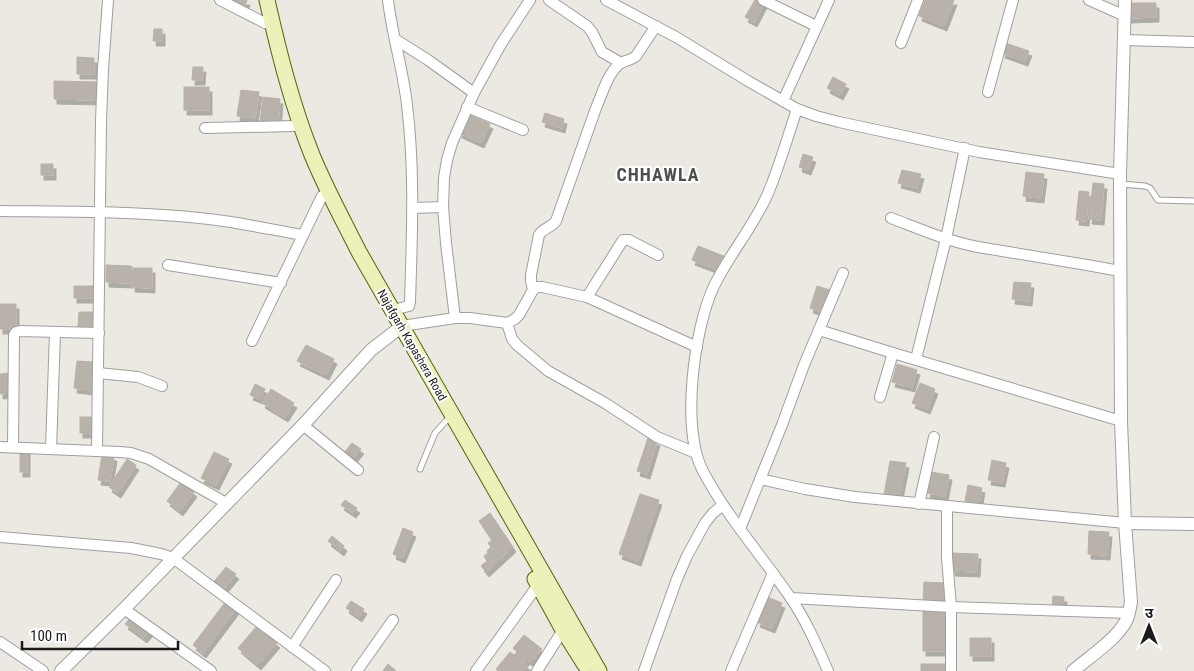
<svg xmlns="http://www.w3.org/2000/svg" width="1194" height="671" viewBox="0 0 1194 671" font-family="'Roboto Condensed','Noto Sans Devanagari',sans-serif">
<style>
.building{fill:#b8b2ab;stroke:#bbb0a5;filter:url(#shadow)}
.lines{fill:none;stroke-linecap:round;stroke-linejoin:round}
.service-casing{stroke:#9f9f9f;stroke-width:7}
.minor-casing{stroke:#9f9f9f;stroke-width:12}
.tertiary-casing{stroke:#9f9f9f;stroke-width:14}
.secondary-casing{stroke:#556410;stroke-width:17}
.service{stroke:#fff;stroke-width:5}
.minor{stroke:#fff;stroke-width:10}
.tertiary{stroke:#fff;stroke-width:12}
.secondary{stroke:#ebf1b9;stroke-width:15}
.labels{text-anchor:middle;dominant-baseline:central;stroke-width:4;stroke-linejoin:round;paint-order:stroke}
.street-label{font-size:12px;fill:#1b1b1b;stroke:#fff}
.district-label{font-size:18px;font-weight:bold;letter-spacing:1px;fill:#4e4e4e;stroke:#fff}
</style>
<defs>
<filter id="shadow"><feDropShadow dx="3" dy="5" stdDeviation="0" flood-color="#0004"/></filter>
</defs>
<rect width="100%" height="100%" fill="#ebe9e1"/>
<!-- building -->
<g class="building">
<path d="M 225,0 L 247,0 L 244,9 Z"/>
<path d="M 755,0 L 759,0 L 764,3 L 754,22 L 745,17 Z"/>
<path d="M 925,0 L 954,0 L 944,26 L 919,16 Z"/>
<path d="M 1128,3 L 1156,3 L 1156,17 L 1128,18 Z"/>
<path d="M 154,29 L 162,29 L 162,41 L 153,41 Z"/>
<path d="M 1005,43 L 1029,51 L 1025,61 L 1002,53 Z"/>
<path d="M 77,57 L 94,58 L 94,74 L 77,74 Z"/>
<path d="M 193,67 L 203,67 L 202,80 L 192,80 Z"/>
<path d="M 833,77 L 846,84 L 840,95 L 827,88 Z"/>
<path d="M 54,81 L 97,82 L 97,100 L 54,99 Z"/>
<rect x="184" y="87" width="25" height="23"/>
<path d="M 241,90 L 259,92 L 255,118 L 237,116 Z"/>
<path d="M 263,97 L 280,99 L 278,124 L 260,122 Z"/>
<path d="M 545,113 L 564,119 L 562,128 L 542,122 Z"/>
<path d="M 468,114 L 490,124 L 481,143 L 459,133 Z"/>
<path d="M 803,154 L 813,157 L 808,170 L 799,167 Z"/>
<rect x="41" y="164" width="12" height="11"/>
<path d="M 902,170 L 921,174 L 917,188 L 898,183 Z"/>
<path d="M 1026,172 L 1044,174 L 1041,198 L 1023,196 Z"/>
<path d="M 1093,183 L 1104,184 L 1101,220 L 1089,219 Z"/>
<path d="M 1079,191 L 1089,192 L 1086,221 L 1076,220 Z"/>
<path d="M 698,246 L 726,257 L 721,271 L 692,260 Z"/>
<path d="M 106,265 L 132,266 L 131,283 L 106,282 Z"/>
<path d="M 133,268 L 152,268 L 152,288 L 132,287 Z"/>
<path d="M 1014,282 L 1031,283 L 1029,301 L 1012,299 Z"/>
<rect x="74" y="286" width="23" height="12"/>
<path d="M 817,286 L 830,290 L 823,312 L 810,308 Z"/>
<rect x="0" y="304" width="16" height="25"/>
<path d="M 79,312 L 98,312 L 97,327 L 78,327 Z"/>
<path d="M 306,345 L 334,359 L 326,375 L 297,361 Z"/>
<path d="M 77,361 L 93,362 L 91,390 L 74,388 Z"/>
<path d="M 897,364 L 917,370 L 912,387 L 892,382 Z"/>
<path d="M 9,373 L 10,393 L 0,394 L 0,374 Z"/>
<path d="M 920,383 L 935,389 L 927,409 L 912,403 Z"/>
<path d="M 255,384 L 265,389 L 260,399 L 250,395 Z"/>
<path d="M 271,389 L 294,403 L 285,417 L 262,403 Z"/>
<rect x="80" y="417" width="13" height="16"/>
<path d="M 648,438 L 657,441 L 647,474 L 637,471 Z"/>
<path d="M 352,443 L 361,449 L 352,460 L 343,454 Z"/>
<rect x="20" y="449" width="7" height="23"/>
<path d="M 214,452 L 229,459 L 216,485 L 201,478 Z"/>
<path d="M 102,455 L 114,456 L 110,481 L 98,480 Z"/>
<path d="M 127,459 L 136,465 L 118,493 L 109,487 Z"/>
<path d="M 992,460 L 1006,463 L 1002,482 L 988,480 Z"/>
<path d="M 890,461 L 906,463 L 899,499 L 884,495 Z"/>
<path d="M 931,472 L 949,475 L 945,496 L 927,493 Z"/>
<path d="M 181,482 L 194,492 L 180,511 L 167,501 Z"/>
<path d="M 968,485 L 982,488 L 979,504 L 965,501 Z"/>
<path d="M 640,494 L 659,500 L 638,561 L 619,554 Z"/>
<path d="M 345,500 L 357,508 L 353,513 L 341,505 Z"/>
<path d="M 490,513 L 513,547 L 486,572 L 481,566 L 487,561 L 484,556 L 488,553 L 487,551 L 491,547 L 488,543 L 492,540 L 479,521 Z"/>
<path d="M 403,528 L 413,532 L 402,558 L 393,554 Z"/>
<path d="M 1089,531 L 1109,532 L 1107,555 L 1088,554 Z"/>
<path d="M 332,536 L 344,546 L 341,551 L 328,541 Z"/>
<path d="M 952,553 L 978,554 L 977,572 L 952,571 Z"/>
<path d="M 226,567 L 236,574 L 222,591 L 212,584 Z"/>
<path d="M 924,582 L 944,583 L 944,602 L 923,601 Z"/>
<path d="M 1053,596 L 1064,597 L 1063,609 L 1052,608 Z"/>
<path d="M 767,597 L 782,603 L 772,628 L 757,622 Z"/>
<path d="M 226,601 L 236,609 L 203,653 L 193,645 Z"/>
<path d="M 351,601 L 364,609 L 359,617 L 346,608 Z"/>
<path d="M 923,611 L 949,612 L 949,651 L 923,651 Z"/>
<path d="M 131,617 L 150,631 L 144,638 L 125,624 Z"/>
<path d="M 257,626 L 277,643 L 258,665 L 238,648 Z"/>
<path d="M 524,635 L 542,649 L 531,662 L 527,659 L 524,663 L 528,666 L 524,671 L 498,671 L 496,669 L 510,652 L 514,655 L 517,652 L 513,648 Z"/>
<rect x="970" y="638" width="21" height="18"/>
<path d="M 388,664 L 396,671 L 383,671 Z"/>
<rect x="921" y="664" width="28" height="7"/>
</g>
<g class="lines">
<defs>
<g id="service">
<path d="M 1121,184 L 1145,186 L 1150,188 L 1158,200 L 1194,201"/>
<path d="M 420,469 L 435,433 L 446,421"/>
</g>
<g id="minor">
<path d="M 220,0 L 265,23"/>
<path d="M 388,0 C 392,35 403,69 407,105 C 415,170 412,237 410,302 L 409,306 L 393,310"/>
<path d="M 549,0 L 587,26 L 592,32 L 602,52 L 621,63"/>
<path d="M 606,0 L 676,37 L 748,81 L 797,109 L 816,116 L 839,122 L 979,152 L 1120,174"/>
<path d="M 763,0 L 816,26"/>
<path d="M 1089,0 L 1125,16"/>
<path d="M 395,39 L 428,60 L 474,93"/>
<path d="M 1124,40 L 1194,42"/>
<path d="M 901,43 L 918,0"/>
<path d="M 988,92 L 1013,0"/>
<path d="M 783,101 L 829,0"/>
<path d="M 467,107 L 523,130"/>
<path d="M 797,109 C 788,136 780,164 769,191 C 755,225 730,253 714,286 C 694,328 680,432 704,473 C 728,518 762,556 790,597 C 806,620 817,646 828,671"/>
<path d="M 205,128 L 294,126"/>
<path d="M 412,208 L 443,207"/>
<path d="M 0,211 C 77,212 155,211 231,222 C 255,226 279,231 302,235"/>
<path d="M 891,218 C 920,229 947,241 978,247 L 1087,265 L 1120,271"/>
<path d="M 168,265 L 281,283"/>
<path d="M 533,290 L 531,281 L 531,275 L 539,235 C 543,228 551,228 556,221 L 596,108 C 602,94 607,76 618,65 C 623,60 631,61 636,56 L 656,26"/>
<path d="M 587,297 L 623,240 L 629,240 L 658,255"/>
<path d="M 455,318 L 446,243 L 443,207 L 444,178 L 447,160 L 452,143 L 474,93 L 501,44 L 530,0"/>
<path d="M 507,323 L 512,339 L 517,345 L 548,371 L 605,403 L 657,437 L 696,453"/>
<path d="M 402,326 L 455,318 L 470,318 L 507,323 L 515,319 L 519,315 L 533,290 L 537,287 L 542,287 L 587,297 L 697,347"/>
<path d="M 819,330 L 893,353 L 1121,421"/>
<path d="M 252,341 L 322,196"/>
<path d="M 916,359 L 946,239 L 965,148"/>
<path d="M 98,373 L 138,377 L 162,386"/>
<path d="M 880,397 L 893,353"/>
<path d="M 303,425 L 358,470"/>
<path d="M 0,447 L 120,452 L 131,453 L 149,459 L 226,503"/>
<path d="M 13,447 L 14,335 L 16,332 L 20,331 L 99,333"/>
<path d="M 51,449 L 55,332"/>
<path d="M 97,451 L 101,121 L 103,69 L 108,0"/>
<path d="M 760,479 L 805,489 L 855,497 L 1125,523"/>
<path d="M 919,504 L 934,437"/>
<path d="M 947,506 L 947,557 L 951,607 L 951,671"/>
<path d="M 740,529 L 782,425 L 804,365 L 843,273"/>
<path d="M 0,537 L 131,548 L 161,554 L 173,558 L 325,671"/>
<path d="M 791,598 L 951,607 L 1129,613"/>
<path d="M 124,609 L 211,671"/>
<path d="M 0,642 L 43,671"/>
<path d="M 292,647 L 336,580"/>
<path d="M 357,671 L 393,620"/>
<path d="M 476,671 L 538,585"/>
<path d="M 537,671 L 563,630"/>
<path d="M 644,671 L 677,579 L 687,556 L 705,523 L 713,513 L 723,505"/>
<path d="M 731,671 L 773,573"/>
</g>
<g id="tertiary">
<path d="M 1125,523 L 1194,524"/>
<path d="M 61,671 L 124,609 L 303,425 L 371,350 L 402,326"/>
<path d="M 1073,671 C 1088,658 1117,639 1126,621 C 1129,615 1130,608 1131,602 L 1125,523 L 1121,421 L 1120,174 L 1125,0"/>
</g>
<g id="secondary">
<path d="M 267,0 C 279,53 292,105 312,155 C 326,189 343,220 359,252 L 599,671"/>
<path d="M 535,579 L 563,630 L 585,665"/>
</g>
</defs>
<!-- service casing -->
<use href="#service" class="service-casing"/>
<!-- minor casing -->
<use href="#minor" class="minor-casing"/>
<!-- tertiary casing -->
<use href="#tertiary" class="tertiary-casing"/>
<!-- secondary casing -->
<use href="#secondary" class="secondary-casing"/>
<!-- service -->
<use href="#service" class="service"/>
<!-- minor -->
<use href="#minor" class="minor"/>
<!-- tertiary -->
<use href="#tertiary" class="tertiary"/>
<!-- secondary -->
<use href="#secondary" class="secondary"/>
</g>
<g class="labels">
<!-- street labels -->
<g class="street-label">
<text transform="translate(412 345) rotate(60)">Najafgarh Kapashera Road</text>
</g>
<!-- district labels -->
<g class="district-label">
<text x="658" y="174">CHHAWLA</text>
</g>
</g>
<!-- north arrow -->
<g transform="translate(1149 626)" stroke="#ffffff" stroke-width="4" paint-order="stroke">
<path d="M0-4L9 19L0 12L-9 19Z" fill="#1b1b1b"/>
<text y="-8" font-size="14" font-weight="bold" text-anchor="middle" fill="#1b1b1b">उ</text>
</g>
<!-- scale -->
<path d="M22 641v8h156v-8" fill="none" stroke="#1b1b1b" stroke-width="2.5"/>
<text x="30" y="641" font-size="15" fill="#1b1b1b" stroke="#ffffff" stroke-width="4" paint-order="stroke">100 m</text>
</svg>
